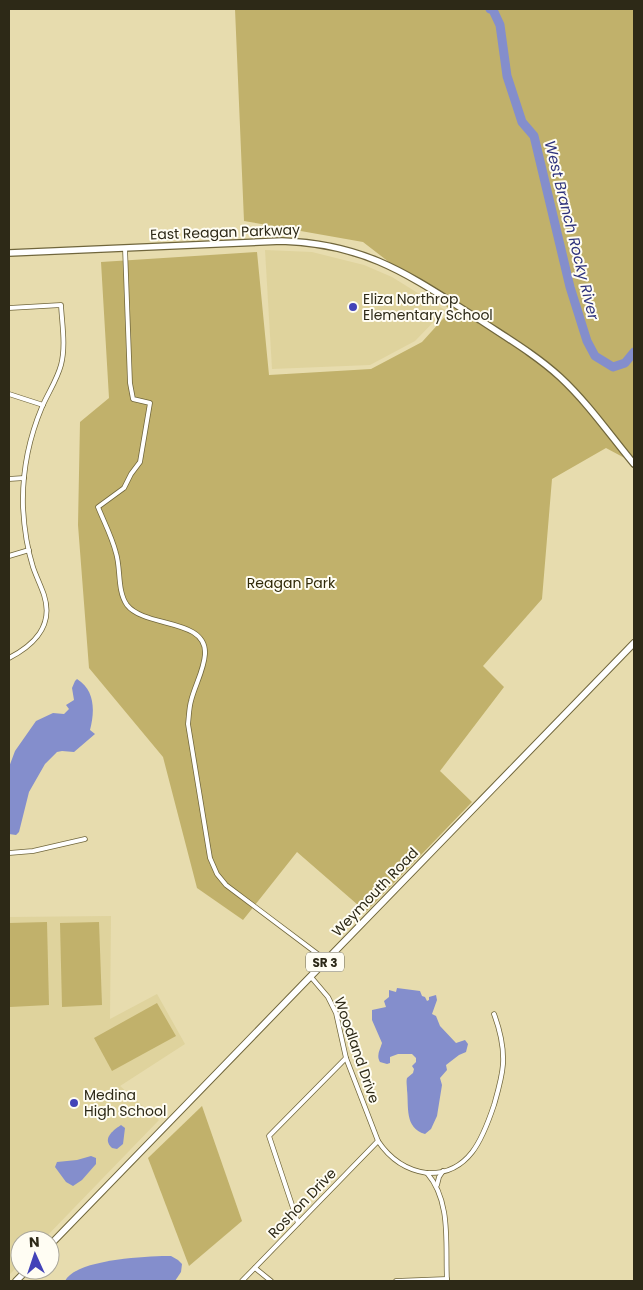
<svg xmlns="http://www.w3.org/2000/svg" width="643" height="1290" viewBox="0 0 643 1290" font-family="Poppins,sans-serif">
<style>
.built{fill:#dfd39d}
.green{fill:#c1b16b}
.water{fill:#848ecc}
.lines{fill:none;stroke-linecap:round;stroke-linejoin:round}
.river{stroke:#848ecc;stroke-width:9}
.street-casing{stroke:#70663c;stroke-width:5.5}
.secondary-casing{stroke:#70663c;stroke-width:8}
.primary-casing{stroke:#70663c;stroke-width:8}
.street{stroke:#fff;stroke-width:4}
.secondary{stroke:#fff;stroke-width:5.5}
.primary{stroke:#fff;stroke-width:6}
.poi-dot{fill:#4343b8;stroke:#fffdf3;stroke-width:2}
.labels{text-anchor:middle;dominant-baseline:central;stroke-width:4;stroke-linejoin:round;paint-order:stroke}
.shield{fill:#fffdf3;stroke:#6c6959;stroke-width:1}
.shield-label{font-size:12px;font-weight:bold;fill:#2d2917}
.street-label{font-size:14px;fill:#2d2917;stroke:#fffdf3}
.poi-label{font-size:14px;fill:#2d2917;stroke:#fffdf3;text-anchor:start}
.park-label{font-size:14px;fill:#312a09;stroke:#fffdf3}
.water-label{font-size:15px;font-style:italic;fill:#2f337d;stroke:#fffdf3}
</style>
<rect width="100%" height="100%" fill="#e7dcae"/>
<!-- built -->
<g class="built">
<path d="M 265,250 L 312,252 L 364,265 L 392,277 L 445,310 L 415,341 L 370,365 L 272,369 Z"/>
<path d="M 111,916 L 110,1019 L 157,994 L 185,1044 L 120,1086 L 159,1120 L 43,1240 L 20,1240 L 20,1264 L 9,1275 L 9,917 Z"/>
</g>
<!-- green -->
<g class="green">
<path d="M 235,9 L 634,9 L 634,463 L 606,448 L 552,479 L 542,599 L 483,666 L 504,687 L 440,771 L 472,802 L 366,912 L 297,852 L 243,920 L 197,888 L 163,757 L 89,668 L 78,525 L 80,422 L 109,398 L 101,262 L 257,252 L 269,375 L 371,369 L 422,342 L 451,310 L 363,242 L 244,221 Z"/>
<path d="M 47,922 L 49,1005 L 10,1007 L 9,923 Z"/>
<path d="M 99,922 L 102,1005 L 62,1007 L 60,923 Z"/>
<path d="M 157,1003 L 176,1036 L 112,1071 L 94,1038 Z"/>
<path d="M 202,1106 L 242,1221 L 189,1266 L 148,1158 Z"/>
</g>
<!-- water -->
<g class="water">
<path d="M 77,679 C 95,690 95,711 90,730 L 95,734 L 74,752 L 62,751 L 57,752 L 45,764 L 29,792 L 19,832 L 16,835 L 9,834 L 9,767 L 15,751 L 36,721 L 53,713 L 64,714 L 69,709 L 66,705 L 74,700 L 72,688 L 75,681 Z"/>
<path d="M 397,988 L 420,991 L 422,996 L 425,997 L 427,1001 L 429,1000 L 429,997 L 436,995 L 437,1000 L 432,1014 L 436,1016 L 440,1026 L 456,1043 L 465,1040 L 468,1044 L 466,1052 L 459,1055 L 446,1065 L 447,1070 L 440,1078 L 442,1085 L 437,1116 L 431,1129 L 425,1134 C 404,1128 409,1106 407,1090 C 407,1085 406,1082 407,1078 L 413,1073 L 414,1069 L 412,1066 L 416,1062 L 416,1058 L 412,1054 L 398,1054 L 390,1057 L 390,1063 L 387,1064 L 380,1062 C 376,1055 380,1050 382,1043 L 372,1020 L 372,1010 L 386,1007 L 384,1001 L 389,997 L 389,990 L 396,992 Z"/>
<path d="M 121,1125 L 125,1128 L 123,1144 L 117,1149 L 112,1148 C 102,1139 112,1131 121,1125 Z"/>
<path d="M 91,1156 L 96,1158 L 96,1164 L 82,1180 L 73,1186 L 66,1182 L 55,1167 L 57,1162 L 77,1160 Z"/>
<path d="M 171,1256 L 178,1260 L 182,1264 L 181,1272 L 175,1281 L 65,1281 C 76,1259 148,1256 171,1256 Z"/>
</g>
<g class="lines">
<!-- river -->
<path class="river" d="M 490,9 L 493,10 L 500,25 L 507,76 L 522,122 L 534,136 L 570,287 L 587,341 L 595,356 L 613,367 L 625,363 L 634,352"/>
<defs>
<g id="street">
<path d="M 125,248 L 130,383 L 133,399 L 150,403 L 140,462 L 131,474 L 124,488 L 98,507 C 104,522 112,537 116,553 C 121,569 117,591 127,605 C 145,628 207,618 205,654 C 204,670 195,685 191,701 C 189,708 189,716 188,724 L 210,858 L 217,874 L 226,885 L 327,961"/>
<path d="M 9,308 L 61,305 C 62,324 66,346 61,365 C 57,380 48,393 42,407 C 29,438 22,473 23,507 C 24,527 27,548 33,567 C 36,576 41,586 44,595 C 54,626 34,645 9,658"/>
<path d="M 9,394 L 43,405"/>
<path d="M 9,479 L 24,478"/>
<path d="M 9,556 L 29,550"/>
<path d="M 9,853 L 33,851 L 85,839"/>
<path d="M 311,977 L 328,997 L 336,1013 L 346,1058 L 378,1141 C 390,1159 405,1170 427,1173 C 452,1202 445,1245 447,1281"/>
<path d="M 427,1173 C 469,1175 483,1138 494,1105 C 498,1091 502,1078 503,1064 C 504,1046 500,1030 494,1014"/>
<path d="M 437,1185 L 439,1177 L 443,1171"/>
<path d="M 298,1223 L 269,1136 L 346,1058"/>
<path d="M 255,1268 L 271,1281"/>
<path d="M 242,1281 L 378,1141"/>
<path d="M 396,1281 L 447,1279"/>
</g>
<path id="secondary" d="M 9,253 L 282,241 C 368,244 410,276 480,320 C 507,338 536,355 560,377 C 588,403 610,435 634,464"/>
<g id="primary">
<path d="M 50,1245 L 634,643"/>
<path d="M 16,1281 L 27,1270"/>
</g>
</defs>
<!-- street casing -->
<use href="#street" class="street-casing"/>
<!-- secondary casing -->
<use href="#secondary" class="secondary-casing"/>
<!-- primary casing -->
<use href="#primary" class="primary-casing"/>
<!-- street -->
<use href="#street" class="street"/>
<!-- secondary -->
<use href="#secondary" class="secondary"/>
<!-- primary -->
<use href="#primary" class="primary"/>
</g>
<!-- markers -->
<g class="poi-dot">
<circle cx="353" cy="307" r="5"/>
<circle cx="74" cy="1103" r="5"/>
</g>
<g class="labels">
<!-- shield labels -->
<rect class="shield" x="306" y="952.5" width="38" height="19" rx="4"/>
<g class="shield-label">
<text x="325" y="962">SR 3</text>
</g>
<!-- street labels -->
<g class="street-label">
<text transform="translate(225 232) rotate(-2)">East Reagan Parkway</text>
<text transform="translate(375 892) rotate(-46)">Weymouth Road</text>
<text transform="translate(357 1050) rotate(71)">Woodland Drive</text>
<text transform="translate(302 1203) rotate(-46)">Roshon Drive</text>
</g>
<!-- poi labels -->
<g class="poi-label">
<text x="363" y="299">Eliza Northrop<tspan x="363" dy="16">Elementary School</tspan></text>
<text x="84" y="1095">Medina<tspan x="84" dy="16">High School</tspan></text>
</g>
<!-- park labels -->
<g class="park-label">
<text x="291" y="583">Reagan Park</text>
</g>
<!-- water labels -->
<g class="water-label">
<text transform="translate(572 230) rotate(76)">West Branch Rocky River</text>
</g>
</g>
<!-- border -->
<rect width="643" height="1290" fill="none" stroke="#2d2917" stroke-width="20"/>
<!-- north arrow -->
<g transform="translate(35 1255) rotate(357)"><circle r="24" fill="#fffdf3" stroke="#aba89b"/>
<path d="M0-4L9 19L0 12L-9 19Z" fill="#4343b8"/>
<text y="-8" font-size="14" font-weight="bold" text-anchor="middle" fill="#2d2917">N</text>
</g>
</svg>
